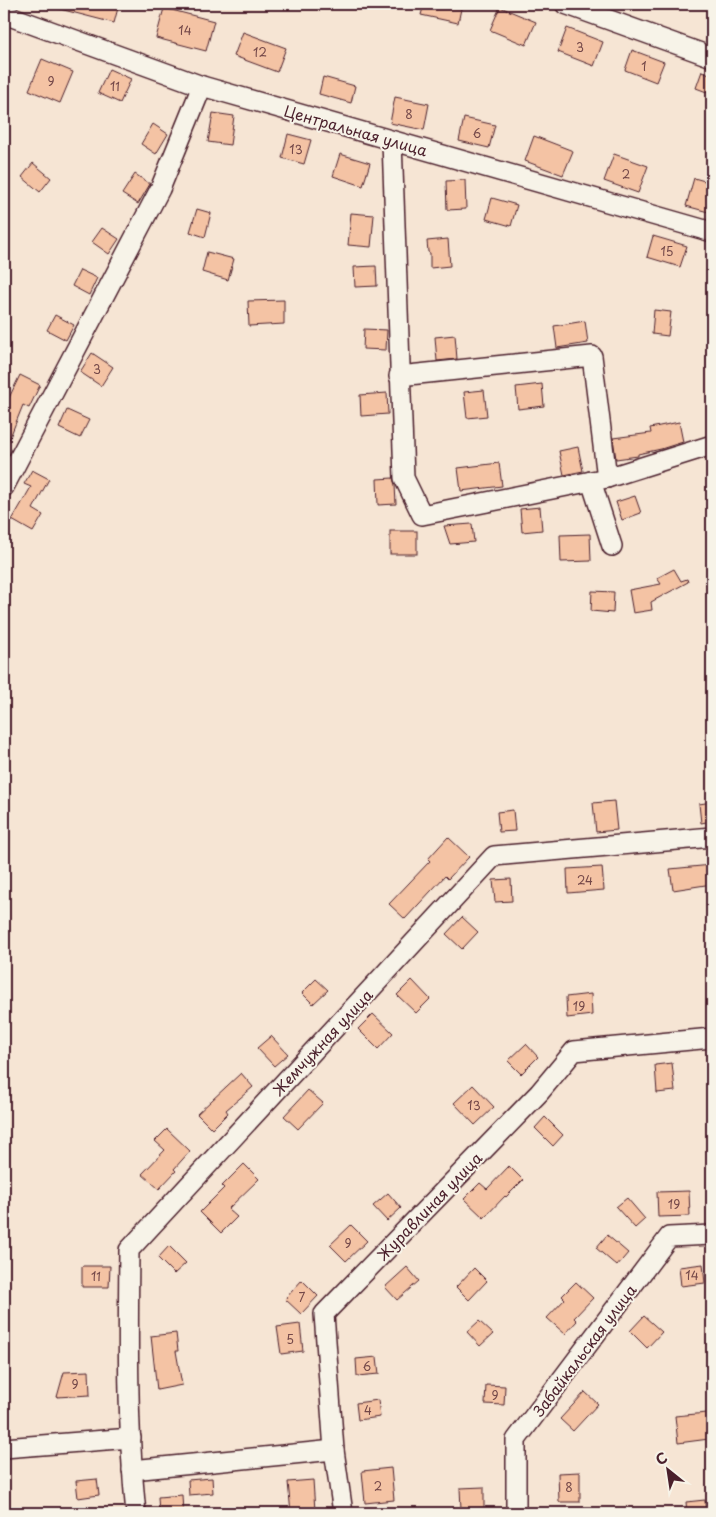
<svg xmlns="http://www.w3.org/2000/svg" width="716" height="1517" viewBox="0 0 716 1517" font-family="'Playpen Sans',sans-serif">
<style>
.building{fill:#f4c3a4;stroke:#4a1f2b}
.lines{fill:none;stroke-linecap:round;stroke-linejoin:round}
.minor-casing{stroke:#4a1f2b;stroke-width:22}
.minor{stroke:#f7f3e8;stroke-width:19}
.labels{text-anchor:middle;dominant-baseline:central;stroke-width:4;stroke-linejoin:round;paint-order:stroke}
.number-label{font-size:12px;fill:#744849}
.street-label{font-size:15px;fill:#4a1f2b;stroke:#f7f3e8}
</style>
<rect width="100%" height="100%" fill="#f6e5d4"/>
<filter id="ink" filterUnits="userSpaceOnUse"><feTurbulence type="fractalNoise" baseFrequency=".02" numOctaves="2"/><feDisplacementMap in="SourceGraphic" scale="10" xChannelSelector="R" yChannelSelector="G"/><feConvolveMatrix kernelMatrix="1 2 1 2 8 2 1 2 1" color-interpolation-filters="sRGB"/></filter>
<g filter="url(#ink)">
<!-- building -->
<g class="building">
<path d="M 56,4 L 119,4 L 114,23 L 56,8 Z"/>
<path d="M 424,4 L 462,4 L 458,23 L 421,15 Z"/>
<path d="M 500,7 L 536,22 L 526,45 L 490,30 Z"/>
<path d="M 164,8 L 214,21 L 206,51 L 156,38 Z"/>
<path d="M 567,28 L 603,42 L 594,66 L 558,52 Z"/>
<path d="M 243,32 L 286,48 L 277,72 L 234,56 Z"/>
<path d="M 632,50 L 664,62 L 656,82 L 625,70 Z"/>
<path d="M 42,59 L 73,72 L 60,103 L 29,90 Z"/>
<path d="M 109,69 L 131,79 L 120,103 L 98,93 Z"/>
<path d="M 702,71 L 712,75 L 712,94 L 696,88 Z"/>
<path d="M 323,77 L 355,86 L 351,103 L 319,94 Z"/>
<path d="M 395,97 L 429,104 L 424,130 L 390,123 Z"/>
<path d="M 213,113 L 234,116 L 230,145 L 208,142 Z"/>
<path d="M 464,118 L 495,125 L 489,148 L 459,141 Z"/>
<path d="M 153,124 L 168,134 L 156,154 L 141,144 Z"/>
<path d="M 288,134 L 311,140 L 304,164 L 282,158 Z"/>
<path d="M 534,136 L 573,151 L 563,175 L 525,161 Z"/>
<path d="M 340,154 L 370,163 L 363,186 L 333,176 Z"/>
<path d="M 614,154 L 648,166 L 638,193 L 604,181 Z"/>
<path d="M 33,163 L 51,178 L 40,192 L 22,177 Z"/>
<path d="M 135,174 L 150,184 L 138,204 L 122,194 Z"/>
<path d="M 694,178 L 712,183 L 712,213 L 686,206 Z"/>
<path d="M 465,180 L 466,209 L 447,210 L 446,181 Z"/>
<path d="M 492,198 L 517,205 L 511,226 L 486,219 Z"/>
<path d="M 197,209 L 211,213 L 205,237 L 190,232 Z"/>
<path d="M 351,213 L 374,215 L 371,247 L 348,245 Z"/>
<path d="M 102,228 L 119,239 L 109,254 L 92,242 Z"/>
<path d="M 653,236 L 687,246 L 680,267 L 647,257 Z"/>
<path d="M 448,239 L 450,266 L 430,268 L 430,253 L 428,252 L 427,241 Z"/>
<path d="M 207,252 L 234,259 L 228,280 L 202,272 Z"/>
<path d="M 376,266 L 377,286 L 355,287 L 354,267 Z"/>
<path d="M 80,270 L 97,278 L 89,295 L 72,286 Z"/>
<path d="M 284,300 L 284,324 L 249,326 L 248,301 Z"/>
<path d="M 654,310 L 671,312 L 668,336 L 652,334 Z"/>
<path d="M 55,315 L 74,325 L 66,340 L 47,330 Z"/>
<path d="M 585,321 L 588,343 L 557,348 L 554,326 Z"/>
<path d="M 364,329 L 387,330 L 386,350 L 363,349 Z"/>
<path d="M 455,335 L 457,359 L 437,361 L 435,337 Z"/>
<path d="M 92,353 L 113,367 L 101,386 L 80,372 Z"/>
<path d="M 20,375 L 40,385 L 29,408 L 23,405 L 4,452 L 4,408 Z"/>
<path d="M 542,384 L 544,406 L 518,409 L 516,387 Z"/>
<path d="M 484,390 L 487,416 L 467,418 L 464,392 Z"/>
<path d="M 387,393 L 388,414 L 361,416 L 360,395 Z"/>
<path d="M 67,410 L 89,420 L 80,438 L 59,428 Z"/>
<path d="M 679,422 L 683,442 L 661,449 L 638,454 L 638,456 L 616,459 L 613,438 L 651,433 L 650,428 Z"/>
<path d="M 578,447 L 583,471 L 564,475 L 559,451 Z"/>
<path d="M 499,463 L 502,486 L 461,491 L 458,468 Z"/>
<path d="M 32,470 L 49,479 L 33,509 L 43,515 L 33,532 L 12,520 L 31,487 L 24,484 Z"/>
<path d="M 393,478 L 395,485 L 396,504 L 378,505 L 377,479 Z"/>
<path d="M 635,496 L 641,513 L 622,520 L 616,502 Z"/>
<path d="M 540,507 L 542,530 L 522,532 L 520,509 Z"/>
<path d="M 472,524 L 474,542 L 450,544 L 444,526 Z"/>
<rect x="390" y="531" width="27" height="23"/>
<path d="M 590,534 L 591,561 L 561,562 L 560,535 Z"/>
<path d="M 674,569 L 681,581 L 687,579 L 688,582 L 651,602 L 652,610 L 633,613 L 629,590 L 661,584 L 657,578 Z"/>
<path d="M 592,591 L 614,592 L 613,613 L 591,611 Z"/>
<path d="M 614,801 L 617,830 L 596,832 L 593,803 Z"/>
<path d="M 712,802 L 712,821 L 701,823 L 699,804 Z"/>
<path d="M 513,810 L 515,831 L 499,832 L 497,812 Z"/>
<path d="M 448,837 L 469,857 L 448,879 L 445,876 L 405,919 L 389,904 L 430,861 L 428,859 Z"/>
<path d="M 712,865 L 712,884 L 673,890 L 670,869 Z"/>
<path d="M 602,867 L 604,890 L 568,893 L 567,869 Z"/>
<path d="M 511,879 L 512,901 L 495,902 L 493,880 Z"/>
<path d="M 462,917 L 478,932 L 462,949 L 446,934 Z"/>
<path d="M 316,979 L 328,990 L 313,1004 L 302,993 Z"/>
<path d="M 412,980 L 430,999 L 416,1013 L 397,995 Z"/>
<path d="M 591,994 L 592,1015 L 567,1018 L 566,997 Z"/>
<path d="M 373,1014 L 393,1033 L 378,1049 L 358,1029 Z"/>
<path d="M 271,1036 L 288,1054 L 274,1066 L 257,1048 Z"/>
<path d="M 526,1044 L 538,1057 L 521,1074 L 508,1061 Z"/>
<path d="M 672,1063 L 675,1091 L 657,1093 L 655,1065 Z"/>
<path d="M 241,1073 L 253,1087 L 226,1110 L 228,1113 L 212,1129 L 197,1114 Z"/>
<path d="M 473,1085 L 494,1107 L 475,1125 L 454,1103 Z"/>
<path d="M 308,1090 L 323,1103 L 298,1129 L 284,1116 Z"/>
<path d="M 545,1117 L 563,1135 L 553,1146 L 535,1128 Z"/>
<path d="M 167,1129 L 190,1151 L 174,1169 L 176,1171 L 159,1189 L 142,1174 L 165,1150 L 155,1141 Z"/>
<path d="M 244,1164 L 259,1179 L 228,1209 L 237,1217 L 221,1233 L 200,1212 L 224,1188 L 222,1186 Z"/>
<path d="M 509,1166 L 523,1180 L 506,1197 L 505,1196 L 484,1218 L 464,1199 L 480,1183 L 487,1189 Z"/>
<path d="M 689,1191 L 690,1216 L 658,1217 L 657,1192 Z"/>
<path d="M 388,1193 L 401,1208 L 387,1221 L 373,1206 Z"/>
<path d="M 627,1198 L 645,1219 L 635,1228 L 616,1207 Z"/>
<path d="M 351,1225 L 367,1241 L 346,1261 L 330,1245 Z"/>
<path d="M 607,1235 L 628,1253 L 617,1266 L 596,1248 Z"/>
<path d="M 169,1246 L 186,1263 L 174,1274 L 158,1258 Z"/>
<path d="M 703,1264 L 705,1283 L 681,1286 L 679,1267 Z"/>
<path d="M 82,1266 L 110,1266 L 109,1287 L 82,1287 Z"/>
<path d="M 407,1267 L 419,1281 L 397,1300 L 385,1287 Z"/>
<path d="M 474,1268 L 487,1281 L 469,1300 L 456,1287 Z"/>
<path d="M 302,1280 L 318,1296 L 301,1314 L 285,1299 Z"/>
<path d="M 576,1282 L 593,1298 L 574,1318 L 577,1321 L 565,1334 L 547,1318 L 565,1299 L 562,1296 Z"/>
<path d="M 644,1316 L 662,1332 L 647,1348 L 630,1331 Z"/>
<path d="M 479,1321 L 493,1334 L 480,1346 L 467,1332 Z"/>
<path d="M 300,1324 L 303,1351 L 281,1354 L 277,1327 Z"/>
<path d="M 176,1333 L 178,1351 L 176,1351 L 182,1385 L 157,1390 L 151,1336 Z"/>
<path d="M 377,1357 L 379,1374 L 357,1376 L 356,1359 Z"/>
<path d="M 89,1371 L 90,1395 L 57,1397 L 64,1372 Z"/>
<path d="M 486,1385 L 505,1386 L 504,1405 L 485,1404 Z"/>
<path d="M 585,1392 L 598,1404 L 573,1431 L 560,1419 Z"/>
<path d="M 378,1400 L 380,1417 L 358,1420 L 356,1403 Z"/>
<path d="M 707,1413 L 709,1439 L 678,1443 L 675,1416 Z"/>
<path d="M 391,1468 L 394,1500 L 365,1503 L 362,1471 Z"/>
<path d="M 580,1472 L 580,1502 L 559,1502 L 558,1473 Z"/>
<path d="M 212,1478 L 213,1493 L 189,1495 L 188,1480 Z"/>
<path d="M 97,1479 L 99,1495 L 78,1498 L 76,1481 Z"/>
<path d="M 313,1480 L 315,1511 L 291,1513 L 288,1482 Z"/>
<path d="M 484,1487 L 484,1508 L 461,1509 L 460,1488 Z"/>
<path d="M 182,1495 L 183,1513 L 159,1513 L 158,1497 Z"/>
<path d="M 705,1500 L 706,1513 L 687,1513 L 686,1502 Z"/>
</g>
<g class="lines">
<defs>
<g id="minor">
<path d="M 565,4 L 712,57"/>
<path d="M 4,14 L 202,86 L 712,232"/>
<path d="M 392,141 L 404,478 L 422,515 L 607,478 L 712,445"/>
<path d="M 399,376 L 592,356 L 607,478"/>
<path d="M 591,481 L 612,546"/>
<path d="M 4,487 L 160,189 L 202,86"/>
<path d="M 4,1448 L 131,1438"/>
<path d="M 132,1470 L 334,1450"/>
<path d="M 136,1513 C 127,1426 128,1338 129,1250 L 494,856 L 712,837"/>
<path d="M 343,1513 L 334,1450 L 324,1314 L 539,1093 L 574,1051 L 712,1038"/>
<path d="M 516,1513 L 516,1440 L 669,1237 L 712,1235"/>
</g>
</defs>
<!-- minor casing -->
<use href="#minor" class="minor-casing"/>
<!-- minor -->
<use href="#minor" class="minor"/>
</g>
</g>
<g class="labels">
<!-- number labels -->
<g class="number-label">
<text x="185" y="30">14</text>
<text x="580" y="47">3</text>
<text x="260" y="52">12</text>
<text x="644" y="66">1</text>
<text x="51" y="81">9</text>
<text x="115" y="86">11</text>
<text x="409" y="114">8</text>
<text x="477" y="133">6</text>
<text x="296" y="149">13</text>
<text x="626" y="174">2</text>
<text x="667" y="251">15</text>
<text x="97" y="369">3</text>
<text x="585" y="880">24</text>
<text x="579" y="1006">19</text>
<text x="474" y="1105">13</text>
<text x="674" y="1204">19</text>
<text x="348" y="1243">9</text>
<text x="692" y="1275">14</text>
<text x="96" y="1276">11</text>
<text x="302" y="1297">7</text>
<text x="290" y="1339">5</text>
<text x="367" y="1366">6</text>
<text x="75" y="1384">9</text>
<text x="495" y="1395">9</text>
<text x="368" y="1410">4</text>
<text x="378" y="1486">2</text>
<text x="569" y="1487">8</text>
</g>
<!-- street labels -->
<g class="street-label">
<text transform="translate(356 130) rotate(16)">Центральная улица</text>
<text transform="translate(322 1042) rotate(-47)">Жемчужная улица</text>
<text transform="translate(429 1206) rotate(-46)">Журавлиная улица</text>
<text transform="translate(584 1350) rotate(-53)">Забайкальская улица</text>
</g>
</g>
<!-- margin -->
<rect width="716" height="1517" fill="none" stroke="#f7f3e8" stroke-width="20"/>
<rect x="10" y="10" width="696" height="1497" fill="none" stroke="#4a1f2b" stroke-width="2" filter="url(#ink)"/>
<!-- north arrow -->
<g transform="translate(668 1470) rotate(330)" stroke="#f7f3e8" stroke-width="4" paint-order="stroke">
<path d="M0-4L9 19L0 12L-9 19Z" fill="#4a1f2b"/>
<text y="-8" font-size="14" font-weight="bold" text-anchor="middle" fill="#4a1f2b">С</text>
</g>
</svg>
